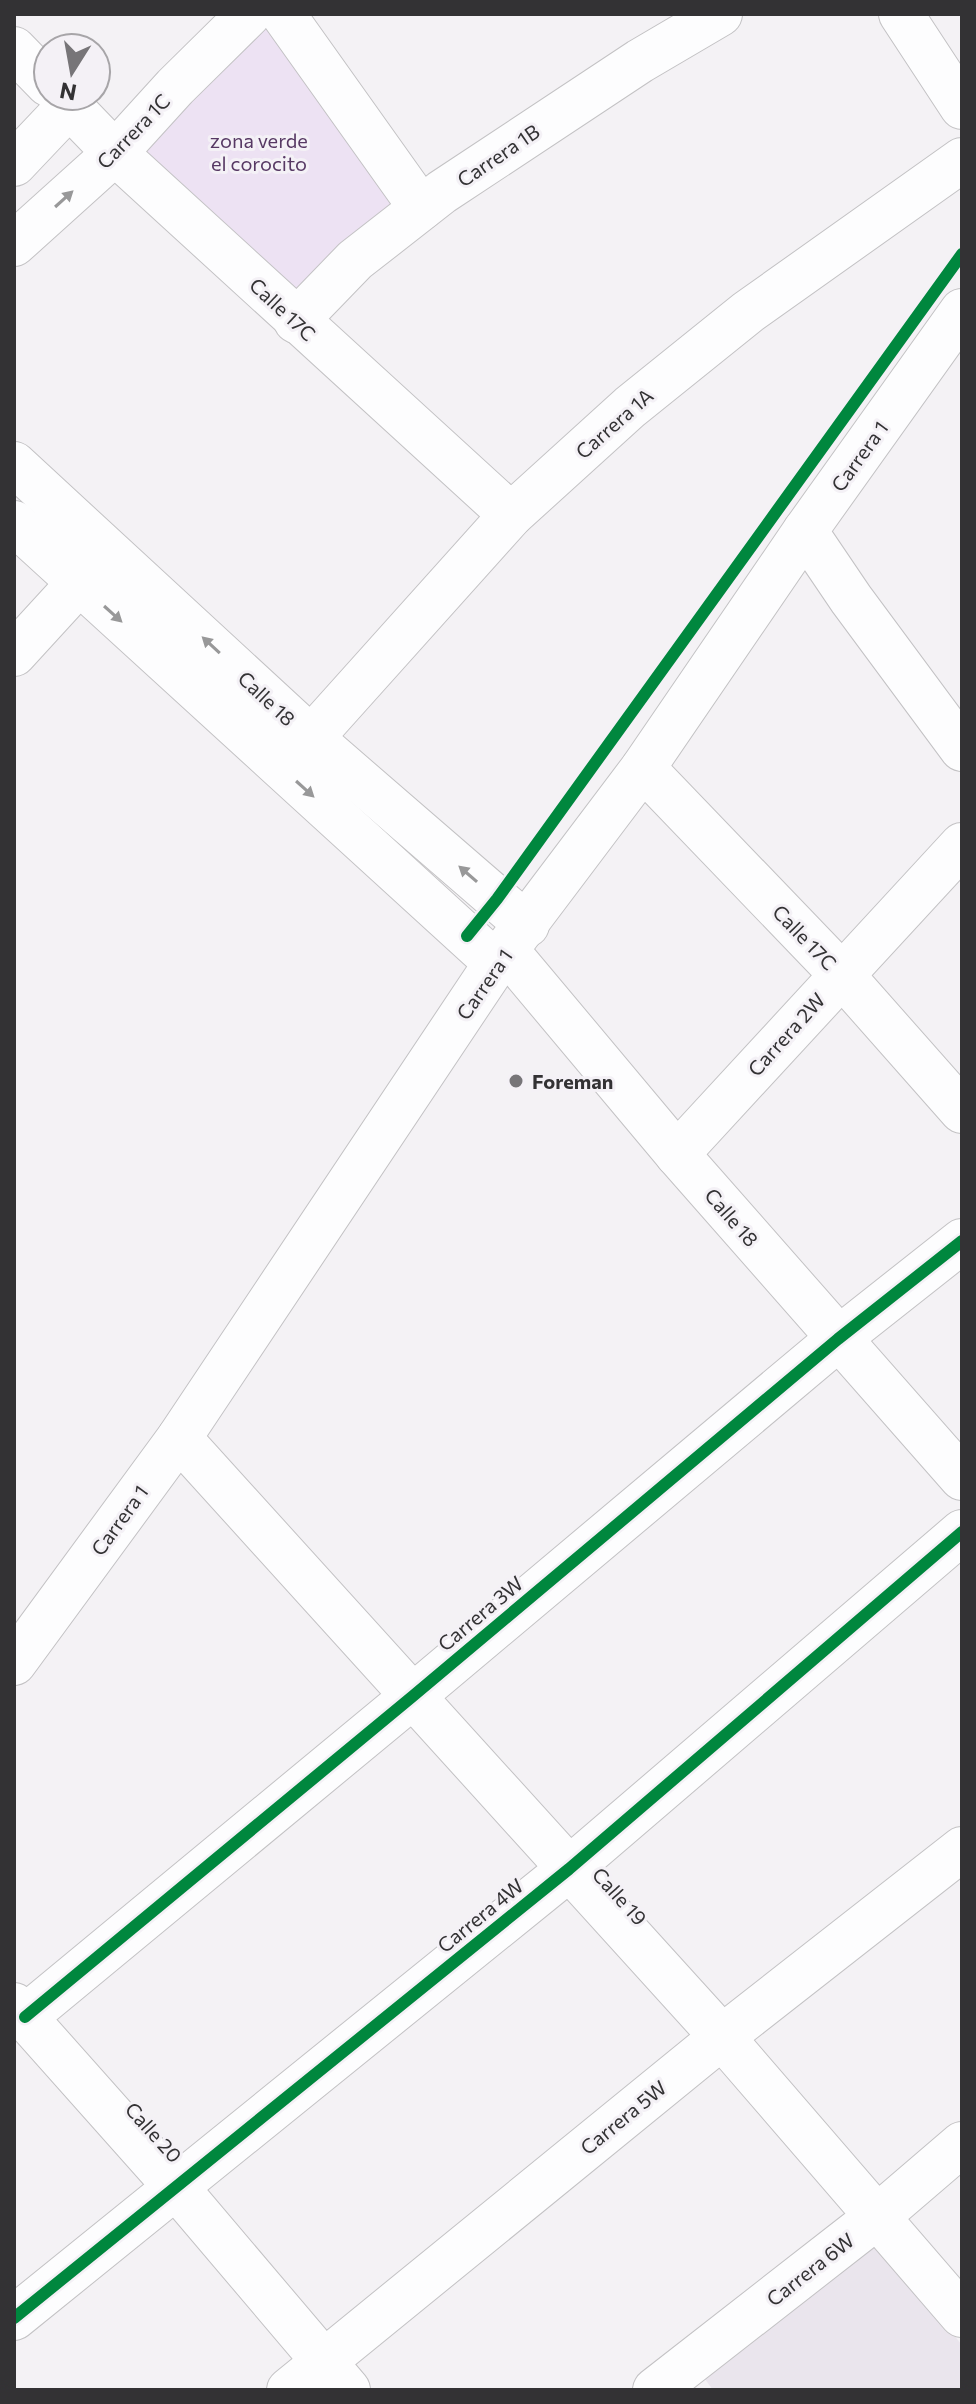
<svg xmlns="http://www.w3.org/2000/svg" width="976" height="2404" viewBox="0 0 976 2404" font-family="Commissioner,sans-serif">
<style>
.built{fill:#eae5ed}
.green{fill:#ede2f3}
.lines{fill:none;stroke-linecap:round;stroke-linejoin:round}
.street-casing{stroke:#c3c2c4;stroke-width:46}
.secondary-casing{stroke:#c3c2c4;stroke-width:46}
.highway-casing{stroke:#c3c2c4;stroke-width:46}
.street{stroke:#fdfdfe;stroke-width:44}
.secondary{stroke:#fdfdfe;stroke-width:44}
.highway{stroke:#fdfdfe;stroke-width:44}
.cycleway-casing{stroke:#f4f1f6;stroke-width:17}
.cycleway{stroke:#00873e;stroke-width:12}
.oneway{fill:#989899}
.poi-dot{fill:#777578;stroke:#f4f1f6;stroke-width:3}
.labels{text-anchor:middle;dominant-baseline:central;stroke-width:6;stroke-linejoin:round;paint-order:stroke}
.street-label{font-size:20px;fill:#333234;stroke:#f4f1f6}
.park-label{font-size:20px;fill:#573964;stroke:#f4f1f6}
.poi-label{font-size:20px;font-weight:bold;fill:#333234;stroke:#f4f1f6;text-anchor:start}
</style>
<rect width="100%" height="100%" fill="#f4f2f5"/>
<!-- built -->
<path class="built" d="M 873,2237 L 962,2345 L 962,2390 L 713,2390 L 699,2371 Z"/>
<!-- green -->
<path class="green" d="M 254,14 L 421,208 L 296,321 L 115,153 Z"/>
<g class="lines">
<defs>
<g id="street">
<path d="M 283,14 L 421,208"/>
<path d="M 901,14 L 962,107"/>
<path d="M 14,49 L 48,84"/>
<path d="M 60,96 L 115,153 L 511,515"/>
<path d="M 14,164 L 69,106"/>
<path d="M 14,244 L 115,153 L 175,87 L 249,14"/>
<path d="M 296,321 L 355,260 L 442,192 L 640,61 L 720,14"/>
<path d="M 805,531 L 851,599 L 962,749"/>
<path d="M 14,654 L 79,583"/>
<path d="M 311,738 L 511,515 L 630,407 L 748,312 L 962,160"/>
<path d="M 643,768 L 841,974 L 962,1111"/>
<path d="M 507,951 L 677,1154 L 962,1478"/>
<path d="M 677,1154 L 962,845"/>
<path d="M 179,1438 L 722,2037 L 962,2315"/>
<path d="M 14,2005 L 175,2186 L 348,2390"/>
<path d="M 25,2017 L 413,1696 L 838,1339 L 962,1241"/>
<path d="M 14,2318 L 569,1869 L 962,1532"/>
<path d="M 289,2390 L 722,2037 L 962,1849"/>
<path d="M 655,2390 L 878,2216 L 962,2144"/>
</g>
<g id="secondary">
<path d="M 14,464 L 311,738 L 527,925"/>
<path d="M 14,523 L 496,963"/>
</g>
<path id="highway" d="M 14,1663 L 179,1438 L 496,963 L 643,768 L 805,531 L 962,311"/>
</defs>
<!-- street casing -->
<use href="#street" class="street-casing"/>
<!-- secondary casing -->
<use href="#secondary" class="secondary-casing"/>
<!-- highway casing -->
<use href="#highway" class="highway-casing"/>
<!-- street -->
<use href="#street" class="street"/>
<!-- secondary -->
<use href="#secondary" class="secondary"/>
<!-- highway -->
<use href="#highway" class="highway"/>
<defs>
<g id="cycleway">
<path d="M 467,936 L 497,899 L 962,254"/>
<path d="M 25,2017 L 413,1696 L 838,1339 L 962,1241"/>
<path d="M 14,2318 L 569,1869 L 962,1532"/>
</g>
</defs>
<!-- cycleway casing -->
<use href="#cycleway" class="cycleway-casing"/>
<!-- cycleway -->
<use href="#cycleway" class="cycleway"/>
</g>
<!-- one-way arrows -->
<defs><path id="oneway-solid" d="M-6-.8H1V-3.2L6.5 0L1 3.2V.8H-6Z" transform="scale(2)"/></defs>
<g class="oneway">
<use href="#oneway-solid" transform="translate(64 199) rotate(-42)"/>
<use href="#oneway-solid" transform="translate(113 614) rotate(42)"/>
<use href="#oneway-solid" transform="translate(211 645) rotate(-137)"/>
<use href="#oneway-solid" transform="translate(305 789) rotate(42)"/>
<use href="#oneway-solid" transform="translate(468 874) rotate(-139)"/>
</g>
<!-- markers -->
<circle class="poi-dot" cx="516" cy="1081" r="8"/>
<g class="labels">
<!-- street labels -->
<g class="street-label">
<text transform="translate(133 131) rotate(-46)">Carrera 1C</text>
<text transform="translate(498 155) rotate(-34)">Carrera 1B</text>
<text transform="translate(283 309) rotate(43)">Calle 17C</text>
<text transform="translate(614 423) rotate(-41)">Carrera 1A</text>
<text transform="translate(859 456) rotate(-54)">Carrera 1</text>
<text transform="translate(267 698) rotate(43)">Calle 18</text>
<text transform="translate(805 937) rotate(46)">Calle 17C</text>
<text transform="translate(484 984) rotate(-55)">Carrera 1</text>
<text transform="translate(786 1034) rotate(-48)">Carrera 2W</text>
<text transform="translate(732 1217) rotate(49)">Calle 18</text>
<text transform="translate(119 1520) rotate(-54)">Carrera 1</text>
<text transform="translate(480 1613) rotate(-40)">Carrera 3W</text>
<text transform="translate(620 1896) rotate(48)">Calle 19</text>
<text transform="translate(480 1915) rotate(-39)">Carrera 4W</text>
<text transform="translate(623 2117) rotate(-39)">Carrera 5W</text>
<text transform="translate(154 2132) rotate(48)">Calle 20</text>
<text transform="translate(810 2269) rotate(-38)">Carrera 6W</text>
</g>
<!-- park labels -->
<g class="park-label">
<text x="259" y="140">zona verde<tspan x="259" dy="23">el corocito</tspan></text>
</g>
<!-- poi labels -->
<g class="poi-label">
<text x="532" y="1081">Foreman</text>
</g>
</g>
<!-- border -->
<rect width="976" height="2404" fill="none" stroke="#333234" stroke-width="32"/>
<!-- north arrow -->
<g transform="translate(72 72) rotate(191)"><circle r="38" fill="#f4f1f6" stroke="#a7a5a8" stroke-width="2"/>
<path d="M0-6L14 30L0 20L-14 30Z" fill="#777578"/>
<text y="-12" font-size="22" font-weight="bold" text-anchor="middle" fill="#333234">N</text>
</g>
</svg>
